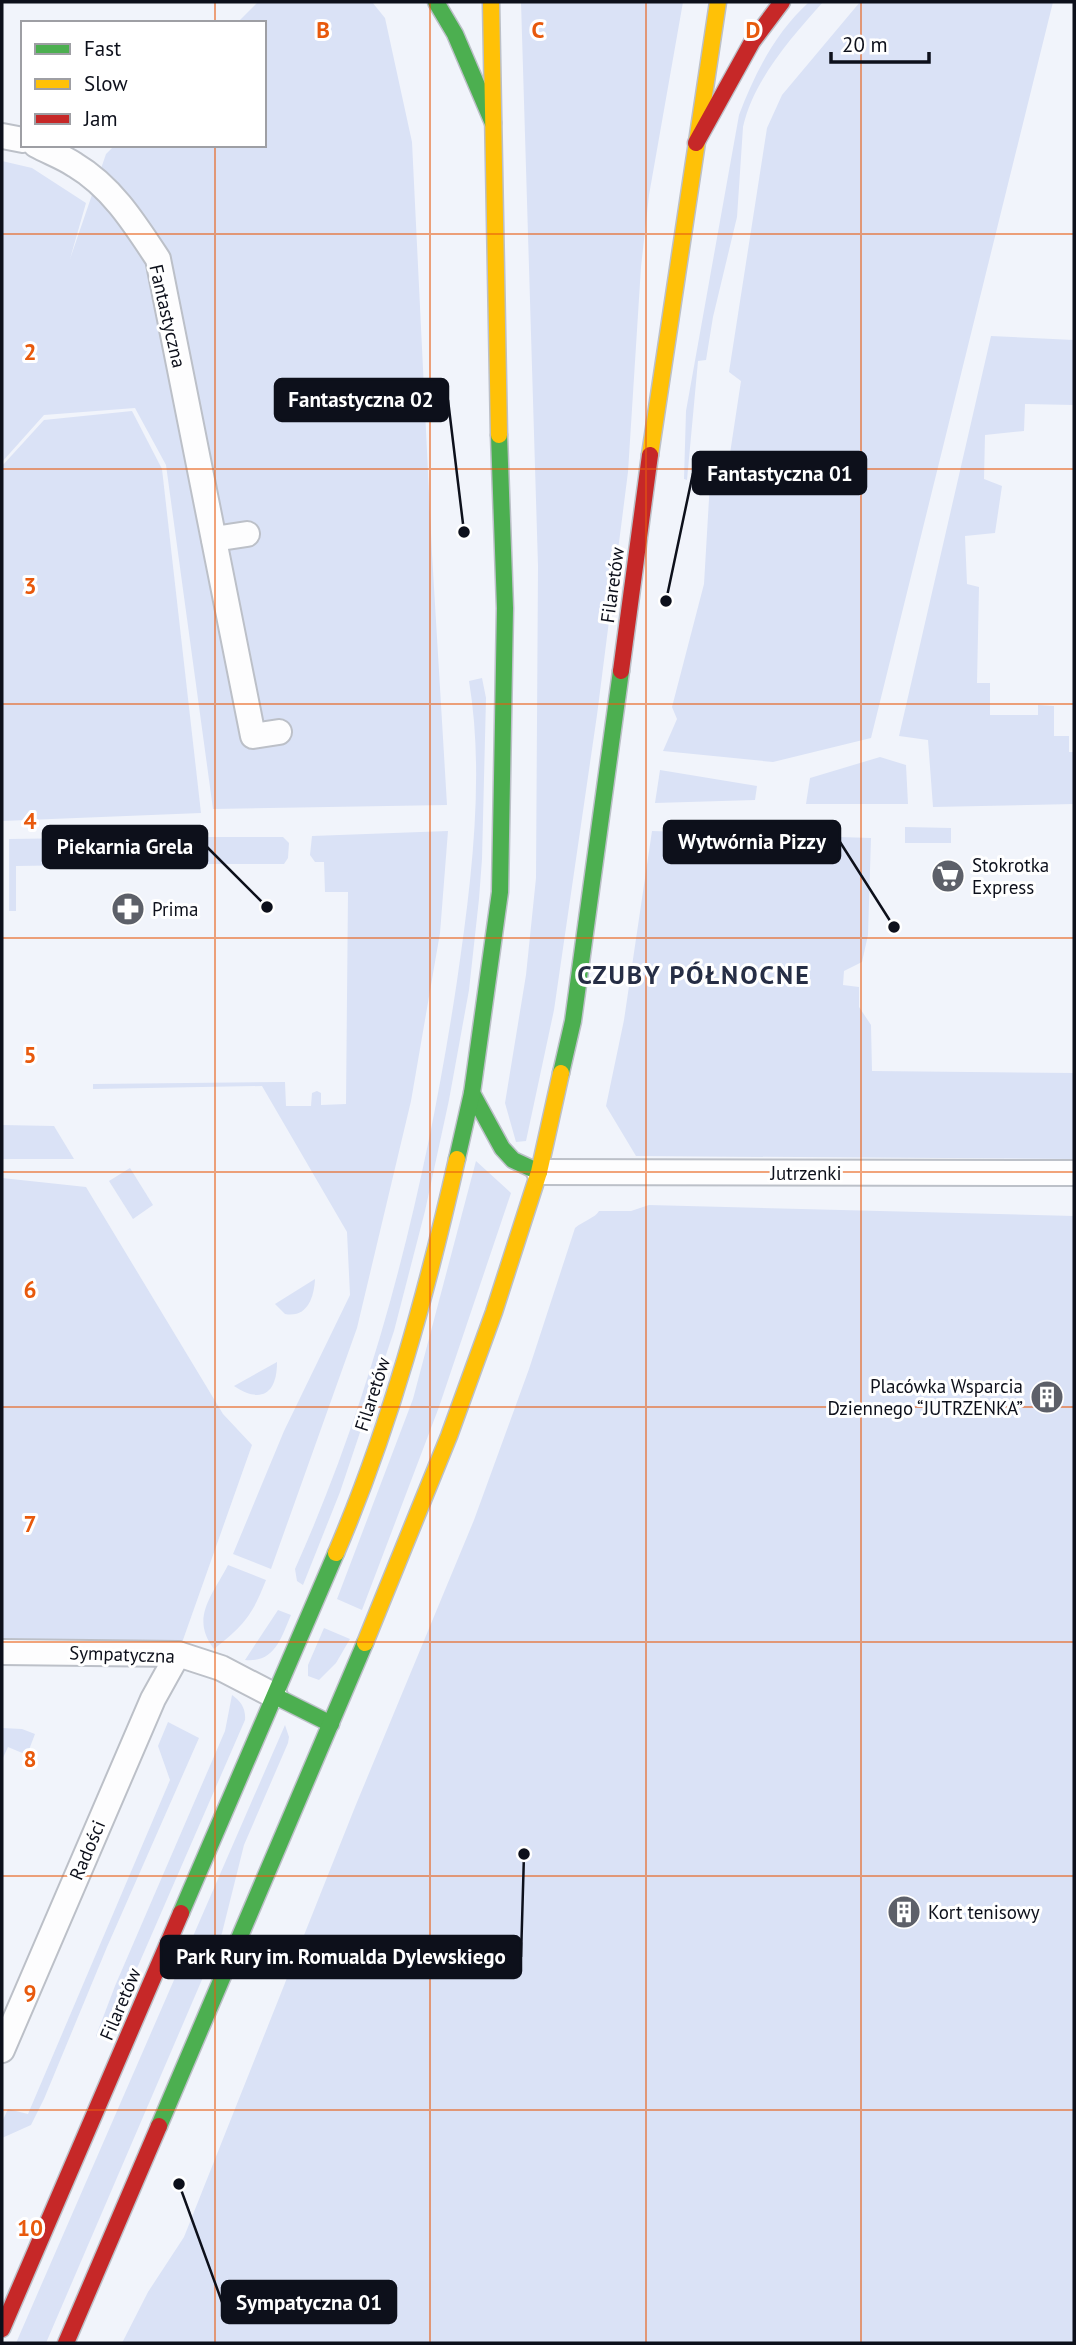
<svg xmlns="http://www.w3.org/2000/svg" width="1076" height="2345" viewBox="0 0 1076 2345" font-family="'PT Sans',sans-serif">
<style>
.green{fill:#dae2f6}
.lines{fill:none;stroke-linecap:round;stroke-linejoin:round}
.street-casing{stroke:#bcc0c8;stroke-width:28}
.fast-casing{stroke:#bcc0c8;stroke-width:19}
.slow-casing{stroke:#bcc0c8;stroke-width:19}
.jam-casing{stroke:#bcc0c8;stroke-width:19}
.street{stroke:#fdfdfe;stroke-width:24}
.fast{stroke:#4caf50;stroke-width:16}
.slow{stroke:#ffc107;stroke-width:16}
.jam{stroke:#c62828;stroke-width:16}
.grid{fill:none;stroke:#e8590c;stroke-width:2;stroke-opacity:0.55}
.labels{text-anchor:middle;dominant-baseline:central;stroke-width:6;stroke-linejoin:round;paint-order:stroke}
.street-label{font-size:19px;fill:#0d101b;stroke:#fff}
.poi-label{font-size:19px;fill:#0d101b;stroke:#fff;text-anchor:start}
.district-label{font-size:26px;font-weight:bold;letter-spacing:2px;fill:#262e45;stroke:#fff}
.grid-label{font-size:23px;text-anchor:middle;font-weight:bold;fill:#e8590c;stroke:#fff;stroke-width:6;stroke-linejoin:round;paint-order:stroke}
.leader{fill:none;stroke:#0d101b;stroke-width:2.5}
.callout-dot{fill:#0d101b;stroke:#fff;stroke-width:2.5}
.callout{fill:#0d101b;stroke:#0d101b;stroke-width:2.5}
.callout-label{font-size:21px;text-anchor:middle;font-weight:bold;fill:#fff}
</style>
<rect width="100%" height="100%" fill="#f1f4fb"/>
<!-- green -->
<g class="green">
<path d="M 258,2 L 372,2 L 385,18 L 412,142 L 432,554 L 447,805 L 213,809 L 166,465 L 135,408 L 44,415 L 2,462 L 2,161 L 32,168 L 86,203 L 70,259 L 106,154 L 115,145 L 264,145 L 264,23 L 237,23 Z"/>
<path d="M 521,2 L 683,2 L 649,195 L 641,267 L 628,472 L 597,715 L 554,1010 L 526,1141 L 516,1142 L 505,1103 L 526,975 L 536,878 L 538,566 Z"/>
<path d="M 809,2 L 823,2 C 791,38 754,79 743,127 L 737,217 L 713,317 L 706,360 L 698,361 L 687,480 L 684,479 L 686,411 L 739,115 C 755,73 775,33 809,2 Z"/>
<path d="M 860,2 L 1053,2 L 871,738 L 773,762 L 663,751 L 677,719 L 672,707 L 704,584 L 711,465 L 729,460 L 741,381 L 729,372 L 767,128 L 782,95 Z"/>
<path d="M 991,336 L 1074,340 L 1074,405 L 1025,404 L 1024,431 L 985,435 L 984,479 L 1002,486 L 995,533 L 965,536 L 967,584 L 979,587 L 977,683 L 990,683 L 990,715 L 1038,715 L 1038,705 L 1054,706 L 1054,736 L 1069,736 L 1069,752 L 1074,752 L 1074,804 L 933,807 L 928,740 L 899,736 Z"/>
<path d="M 132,411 L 162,469 L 201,813 L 2,821 L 2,466 L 44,420 Z"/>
<path d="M 482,678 L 486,698 L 482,859 L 479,899 L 469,990 L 449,1100 L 425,1211 L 394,1331 L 340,1492 L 303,1585 L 297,1581 L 295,1569 C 378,1384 427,1180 457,981 C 471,885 485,777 469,681 Z"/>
<path d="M 880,757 L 906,765 L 908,804 L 806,804 L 810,778 Z"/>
<path d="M 660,770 L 757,786 L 755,800 L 655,803 Z"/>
<path d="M 905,827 L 951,828 L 951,843 L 905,843 Z"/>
<path d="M 448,831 L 440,933 L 411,1101 L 357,1328 L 271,1569 L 233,1554 L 284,1431 L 350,1295 L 347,1232 L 262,1086 L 93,1089 L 93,1084 L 285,1082 L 286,1106 L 311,1106 L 312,1093 L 317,1091 L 321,1093 L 321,1105 L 346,1104 L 348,892 L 325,892 L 324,862 L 315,862 L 310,855 L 312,836 Z"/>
<path d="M 652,831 L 871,838 L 868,935 L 862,962 L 844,971 L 843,985 L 859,987 L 859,1007 L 871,1025 L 872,1071 L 1074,1073 L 1074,1159 L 636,1156 L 606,1106 L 624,1020 Z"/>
<path d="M 151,837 L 154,843 L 154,858 L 149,864 L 16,866 L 16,911 L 9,911 L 9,839 Z"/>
<path d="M 180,837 L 283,837 L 289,843 L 288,858 L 284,864 L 181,864 C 172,855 173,847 180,837 Z"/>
<path d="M 2,1125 L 54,1126 L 74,1159 L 2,1159 Z"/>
<path d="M 476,1161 L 511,1193 L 439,1407 L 362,1610 L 337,1599 L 413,1399 Z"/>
<path d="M 130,1168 L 153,1205 L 133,1219 L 109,1181 Z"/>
<path d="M 2,1178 L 86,1187 L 223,1414 L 252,1445 L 178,1654 L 2,1652 Z"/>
<path d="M 649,1205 L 1074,1216 L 1074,2343 L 122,2343 L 148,2292 L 184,2237 L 355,1807 L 474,1520 L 529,1369 L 575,1228 C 583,1221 595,1218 599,1211 L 631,1211 Z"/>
<path d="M 315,1279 C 314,1298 307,1318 285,1314 L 275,1304 Z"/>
<path d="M 277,1362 C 277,1394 261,1404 234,1386 Z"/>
<path d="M 228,1565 L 266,1580 C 252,1616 244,1625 214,1649 C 190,1618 212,1596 228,1565 Z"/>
<path d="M 278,1610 L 291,1615 C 281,1638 275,1663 245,1660 Z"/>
<path d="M 324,1628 L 350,1639 L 336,1663 L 319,1680 L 308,1676 L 308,1665 Z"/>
<path d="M 232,1695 C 241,1701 246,1709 245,1720 L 138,1966 L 99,2037 L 96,2036 L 115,1986 L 225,1731 Z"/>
<path d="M 168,1722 L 199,1738 L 107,1947 L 44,2099 L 31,2125 L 2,2138 L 2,2122 L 8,2109 L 28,2114 L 170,1780 L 158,1746 Z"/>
<path d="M 285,1725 L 289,1737 L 288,1743 L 244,1845 L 222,1933 L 46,2343 L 16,2343 Z"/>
<path d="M 2,1728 L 22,1729 L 35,1734 L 27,1755 L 8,1747 L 2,1760 Z"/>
</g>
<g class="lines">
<defs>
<g id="street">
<path d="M 2,136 L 23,140"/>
<path d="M 36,145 C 49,152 63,157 75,165 C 112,187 135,224 158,259 L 253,736 L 279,732"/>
<path d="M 214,539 L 247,534"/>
<path d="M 539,1172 L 1074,1173"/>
<path d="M 2,1652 L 178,1654 L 221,1668 L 275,1696"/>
<path d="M 2,2050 L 153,1699 L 178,1654"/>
</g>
<g id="fast">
<path d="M 436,2 L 455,34 L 493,123"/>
<path d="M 561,1073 L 573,1021 L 621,671"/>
<path d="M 472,1093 L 502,1148 L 513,1160 L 539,1172"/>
<path d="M 457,1159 L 472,1093 L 500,892 L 505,608 L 499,435"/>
<path d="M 275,1696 L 331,1724"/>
<path d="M 181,1913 L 336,1553"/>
<path d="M 159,2126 L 365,1643"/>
</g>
<g id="slow">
<path d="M 491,2 L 499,435"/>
<path d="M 650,455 L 718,2"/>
<path d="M 336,1553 C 390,1427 427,1292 457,1159"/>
<path d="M 365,1643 L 449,1436 L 494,1312 L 539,1172 L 561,1073"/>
</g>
<g id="jam">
<path d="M 696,143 L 752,42 L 782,2"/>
<path d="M 621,671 L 650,455"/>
<path d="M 2,2329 L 181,1913"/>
<path d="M 66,2343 L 159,2126"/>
</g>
</defs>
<!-- street casing -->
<use href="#street" class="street-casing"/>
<!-- fast casing -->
<use href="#fast" class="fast-casing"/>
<!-- slow casing -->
<use href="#slow" class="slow-casing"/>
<!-- jam casing -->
<use href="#jam" class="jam-casing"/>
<!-- street -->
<use href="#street" class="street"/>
<!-- fast -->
<use href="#fast" class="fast"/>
<!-- slow -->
<use href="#slow" class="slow"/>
<!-- jam -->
<use href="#jam" class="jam"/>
</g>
<!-- grid -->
<path class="grid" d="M 215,2 L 215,23M 430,2 L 430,2343M 646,2 L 646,2343M 861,2 L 861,2343M 215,145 L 215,2343M 2,234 L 1074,234M 2,469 L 1074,469M 2,704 L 1074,704M 2,938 L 1074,938M 2,1172 L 1074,1172M 2,1407 L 1074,1407M 2,1642 L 1074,1642M 2,1876 L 1074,1876M 2,2110 L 1074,2110"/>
<!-- icons -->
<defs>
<symbol id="supermarket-disc" viewBox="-11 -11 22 22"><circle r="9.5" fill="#5d6069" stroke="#fff"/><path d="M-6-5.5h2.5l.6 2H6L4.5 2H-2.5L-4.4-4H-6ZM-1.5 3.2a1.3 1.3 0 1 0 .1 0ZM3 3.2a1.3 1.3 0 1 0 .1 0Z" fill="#fff"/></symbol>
<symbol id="pharmacy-disc" viewBox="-11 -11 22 22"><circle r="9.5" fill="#5d6069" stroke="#fff"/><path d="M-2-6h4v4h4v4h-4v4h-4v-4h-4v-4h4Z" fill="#fff"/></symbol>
<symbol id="building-disc" viewBox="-11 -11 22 22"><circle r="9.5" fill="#5d6069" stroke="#fff"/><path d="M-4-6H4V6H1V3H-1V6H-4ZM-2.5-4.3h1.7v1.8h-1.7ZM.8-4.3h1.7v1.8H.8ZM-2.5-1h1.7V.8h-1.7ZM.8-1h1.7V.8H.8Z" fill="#fff"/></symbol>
</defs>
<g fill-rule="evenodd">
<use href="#supermarket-disc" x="929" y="857" width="38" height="38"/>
<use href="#pharmacy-disc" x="109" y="890" width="38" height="38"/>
<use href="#building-disc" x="1028" y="1378" width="38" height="38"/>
<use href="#building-disc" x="885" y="1893" width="38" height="38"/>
</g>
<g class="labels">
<!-- street labels -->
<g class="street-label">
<text transform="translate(168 316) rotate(77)">Fantastyczna</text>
<text transform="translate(612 585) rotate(-82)">Filaretów</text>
<text x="806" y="1173">Jutrzenki</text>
<text transform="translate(372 1394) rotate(-72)">Filaretów</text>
<text transform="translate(122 1654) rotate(2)">Sympatyczna</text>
<text transform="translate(87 1850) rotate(-67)">Radości</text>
<text transform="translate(120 2004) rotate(-67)">Filaretów</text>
</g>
<!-- poi labels -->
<g class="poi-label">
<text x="972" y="865">Stokrotka<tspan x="972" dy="22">Express</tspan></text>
<text x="152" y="909">Prima</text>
<text x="1023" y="1386" text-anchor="end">Placówka Wsparcia<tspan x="1023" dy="22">Dziennego “JUTRZENKA”</tspan></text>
<text x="928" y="1912">Kort tenisowy</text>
</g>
<!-- district labels -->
<g class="district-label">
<text x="694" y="974">CZUBY PÓŁNOCNE</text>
</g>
</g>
<g class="grid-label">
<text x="323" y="38">B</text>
<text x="538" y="38">C</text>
<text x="753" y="38">D</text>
<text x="30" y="360">2</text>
<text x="30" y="594">3</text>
<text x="30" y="829">4</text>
<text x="30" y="1063">5</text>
<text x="30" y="1298">6</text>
<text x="30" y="1532">7</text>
<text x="30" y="1767">8</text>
<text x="30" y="2001">9</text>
<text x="30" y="2236">10</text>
</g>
<!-- callouts -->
<path class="leader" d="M464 532L448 400M666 601L693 473M894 927L840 842M267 907L207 847M524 1854L521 1957M179 2184L222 2302"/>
<g class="callout-dot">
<circle cx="464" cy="532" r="7"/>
<circle cx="666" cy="601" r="7"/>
<circle cx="894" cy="927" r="7"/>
<circle cx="267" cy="907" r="7"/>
<circle cx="524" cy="1854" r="7"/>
<circle cx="179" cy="2184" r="7"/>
</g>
<g class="callout">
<rect x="275" y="379" width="173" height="42" rx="7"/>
<rect x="693" y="452" width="173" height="42" rx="7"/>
<rect x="664" y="821" width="176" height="42" rx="7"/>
<rect x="43" y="826" width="164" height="42" rx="7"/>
<rect x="161" y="1936" width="360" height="42" rx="7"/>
<rect x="222" y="2281" width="174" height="42" rx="7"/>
</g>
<g class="callout-label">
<text x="361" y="407">Fantastyczna 02</text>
<text x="780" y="481">Fantastyczna 01</text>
<text x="752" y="849">Wytwórnia Pizzy</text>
<text x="125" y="854">Piekarnia Grela</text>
<text x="341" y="1964">Park Rury im. Romualda Dylewskiego</text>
<text x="309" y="2310">Sympatyczna 01</text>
</g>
<!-- border -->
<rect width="1076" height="2345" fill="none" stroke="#0d101b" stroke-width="7"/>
<!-- legend -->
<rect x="21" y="21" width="245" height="126" fill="#ffffff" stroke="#9e9fa4" stroke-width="2"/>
<rect x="35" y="44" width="35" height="10" fill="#4caf50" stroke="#9e9fa4" stroke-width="2"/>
<text x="84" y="56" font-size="21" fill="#0d101b">Fast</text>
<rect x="35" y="79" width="35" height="10" fill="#ffc107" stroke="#9e9fa4" stroke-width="2"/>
<text x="84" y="91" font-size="21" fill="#0d101b">Slow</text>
<rect x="35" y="114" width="35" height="10" fill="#c62828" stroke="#9e9fa4" stroke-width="2"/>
<text x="84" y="126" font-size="21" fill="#0d101b">Jam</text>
<!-- scale -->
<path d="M831 52v10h98v-10" fill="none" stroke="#0d101b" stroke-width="3.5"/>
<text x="842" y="52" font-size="21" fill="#0d101b" stroke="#ffffff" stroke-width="5" paint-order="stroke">20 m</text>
</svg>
